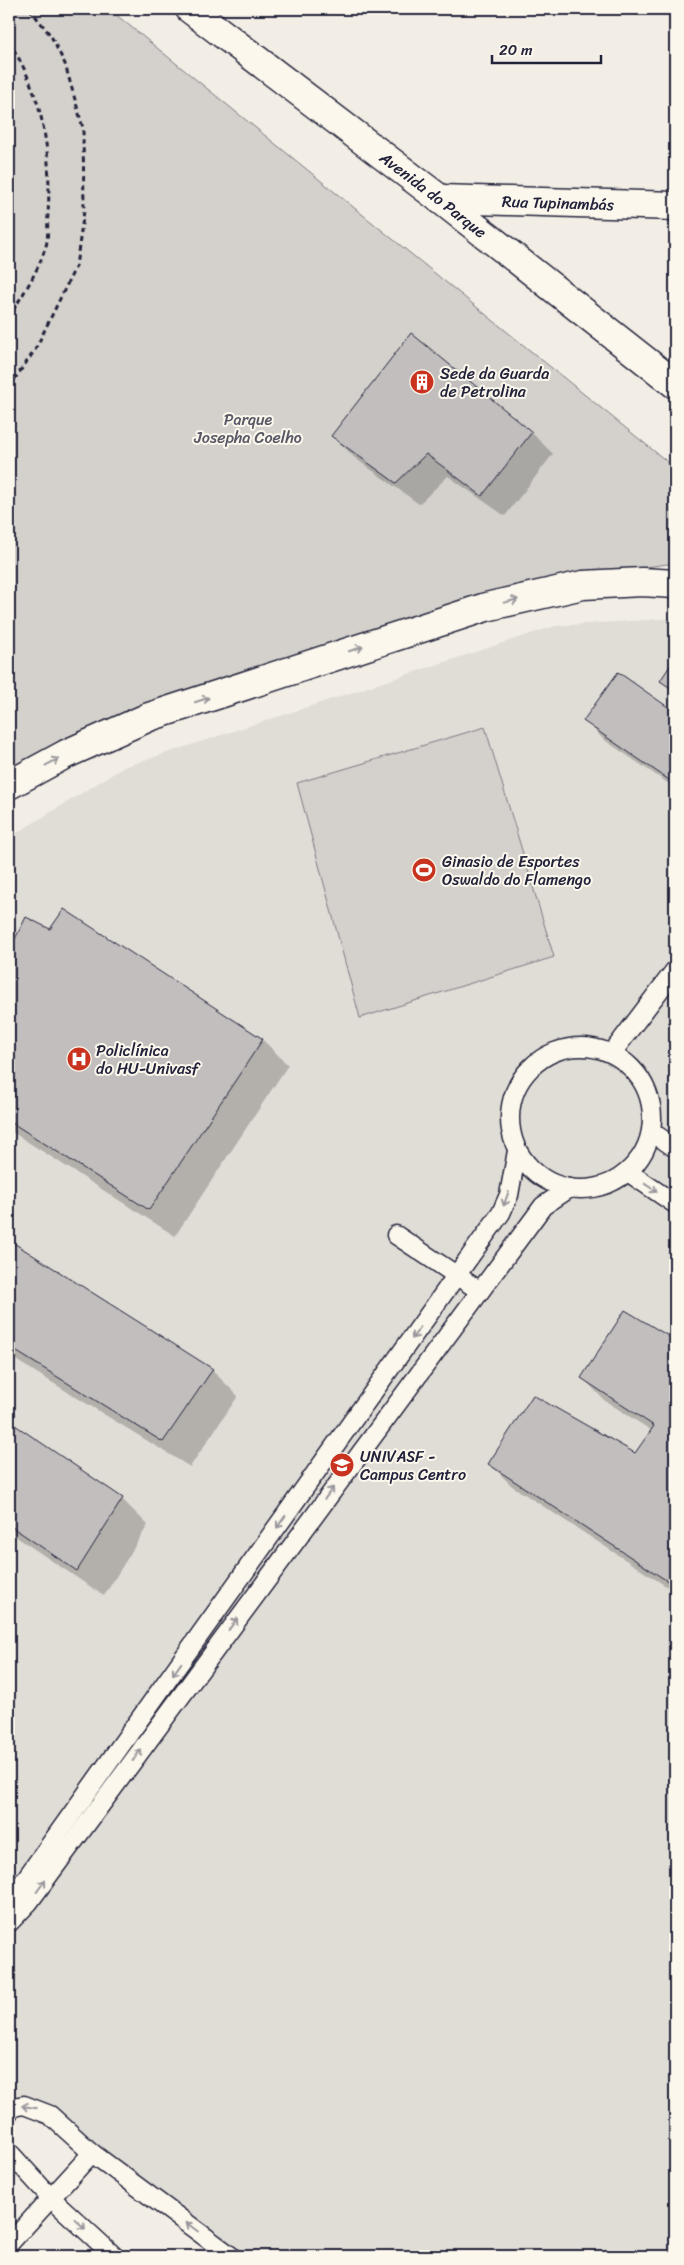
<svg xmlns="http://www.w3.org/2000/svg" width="684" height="2265" viewBox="0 0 684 2265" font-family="Sriracha,sans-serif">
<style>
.built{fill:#e0dcd6}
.green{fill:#d4d1cc;stroke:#7b7a84}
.shadow{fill:#0003}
.building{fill:#c2bebe;stroke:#22223b}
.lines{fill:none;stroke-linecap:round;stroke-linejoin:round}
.lane-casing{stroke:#22223b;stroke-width:21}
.street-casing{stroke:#22223b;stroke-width:31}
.secondary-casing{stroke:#22223b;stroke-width:31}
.path{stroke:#22223b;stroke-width:3;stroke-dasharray:5 4;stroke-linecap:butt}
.lane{stroke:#fbf7ec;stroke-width:18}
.street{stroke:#fbf7ec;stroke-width:28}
.secondary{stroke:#fbf7ec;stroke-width:28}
.oneway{stroke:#99979c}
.labels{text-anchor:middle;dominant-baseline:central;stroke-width:4;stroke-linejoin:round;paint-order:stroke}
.street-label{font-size:16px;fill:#22223b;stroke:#fbf7ec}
.poi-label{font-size:16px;fill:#22223b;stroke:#fbf7ec;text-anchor:start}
.park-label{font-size:16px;fill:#575766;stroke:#fbf7ec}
</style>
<rect width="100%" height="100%" fill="#f2eee5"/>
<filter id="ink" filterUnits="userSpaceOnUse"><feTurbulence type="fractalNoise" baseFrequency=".02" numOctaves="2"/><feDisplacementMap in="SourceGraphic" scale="10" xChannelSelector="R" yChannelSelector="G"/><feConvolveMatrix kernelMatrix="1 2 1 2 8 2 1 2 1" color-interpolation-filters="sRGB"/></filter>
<g filter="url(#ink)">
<!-- built -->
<path class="built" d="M 675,618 L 675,2256 L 248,2256 L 9,2091 L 9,838 L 124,767 L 555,626 Z"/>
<!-- green -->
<g class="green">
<path d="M 9,9 L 109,9 L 675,468 L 675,563 L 566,578 L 9,781 Z"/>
<path d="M 485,727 L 554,957 L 360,1018 L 297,783 Z"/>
</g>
<!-- shadow -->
<g class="shadow">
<path d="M 531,432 L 553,454 L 505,516 L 448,476 L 419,504 L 355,458 L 333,436 Z"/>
<path d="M 675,660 L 675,694 L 662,681 Z"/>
<path d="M 618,674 L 675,714 L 675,788 L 603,739 L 585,720 Z"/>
<path d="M 9,942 L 262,1039 L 288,1065 L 175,1236 L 9,1130 Z"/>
<path d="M 9,1242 L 212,1370 L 238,1396 L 190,1467 L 9,1356 Z"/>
<path d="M 626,1312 L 675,1342 L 675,1592 L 512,1486 L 490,1464 L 635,1455 L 652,1431 L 604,1400 L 583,1378 Z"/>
<path d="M 9,1423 L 122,1499 L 148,1525 L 104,1596 L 9,1532 Z"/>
</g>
<!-- building -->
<g class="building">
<path d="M 411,333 L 532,432 L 482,496 L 426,454 L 396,483 L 331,436 Z"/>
<path d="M 675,658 L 675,691 L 660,681 Z"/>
<path d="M 618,672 L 675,712 L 675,784 L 583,721 Z"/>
<path d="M 64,909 L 263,1039 L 149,1210 L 9,1121 L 9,941 L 13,943 L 26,917 L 50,929 Z"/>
<path d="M 9,1240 L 213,1369 L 163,1442 L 9,1347 Z"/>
<path d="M 625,1310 L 675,1340 L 675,1586 L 488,1464 L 533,1395 L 635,1453 L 654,1426 L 581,1378 Z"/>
<path d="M 9,1421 L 123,1498 L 77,1571 L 9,1525 Z"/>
</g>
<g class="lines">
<defs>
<g id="lane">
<circle cx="581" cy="1118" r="71"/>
<path d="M 612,1053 L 675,970"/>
<path d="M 652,1132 L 675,1148"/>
<path d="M 628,1172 L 675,1204"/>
<path d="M 396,1235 L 480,1291"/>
<path d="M 9,1902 L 501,1213 L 509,1195 L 517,1151"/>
<path d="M 9,1923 L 29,1902 L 535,1217 L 543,1206 L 570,1188"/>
<path d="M 9,2112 L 13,2107 L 24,2105 L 50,2115 L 92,2153 L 231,2256"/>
<path d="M 9,2152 L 52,2199 L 114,2256"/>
<path d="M 9,2244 L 92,2153"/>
</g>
<g id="street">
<path id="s1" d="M 440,199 L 675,206"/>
</g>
<g id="secondary">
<path id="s2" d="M 190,9 L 440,199 L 675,384"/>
<path d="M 9,785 L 66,754 L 149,717 L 486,607 L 583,585 L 642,582 L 675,584"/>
</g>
</defs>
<!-- lane casing -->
<use href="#lane" class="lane-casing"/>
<!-- street casing -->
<use href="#street" class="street-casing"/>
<!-- secondary casing -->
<use href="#secondary" class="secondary-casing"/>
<!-- path -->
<g class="path">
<path d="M 9,42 C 43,94 52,153 48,214 C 47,225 49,239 45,249 C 37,273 23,295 9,316"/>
<path d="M 9,387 L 35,350 L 76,266 L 84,211 L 83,128 L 65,64 L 51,36 L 30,9"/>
</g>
<!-- lane -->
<use href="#lane" class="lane"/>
<!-- street -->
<use href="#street" class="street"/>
<!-- secondary -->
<use href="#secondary" class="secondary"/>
</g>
<!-- one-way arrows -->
<defs><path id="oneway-shaft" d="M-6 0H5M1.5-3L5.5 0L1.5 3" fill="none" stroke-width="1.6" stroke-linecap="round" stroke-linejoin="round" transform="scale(1.25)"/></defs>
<g class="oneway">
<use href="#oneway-shaft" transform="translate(511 601) rotate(-13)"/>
<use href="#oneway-shaft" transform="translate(356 649) rotate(-18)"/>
<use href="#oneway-shaft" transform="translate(202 700) rotate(-18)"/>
<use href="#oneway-shaft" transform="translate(52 762) rotate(-28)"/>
<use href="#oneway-shaft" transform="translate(651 1188) rotate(34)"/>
<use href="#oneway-shaft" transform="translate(506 1199) rotate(110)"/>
<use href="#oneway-shaft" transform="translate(416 1333) rotate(125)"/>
<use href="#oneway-shaft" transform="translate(329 1493) rotate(-54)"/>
<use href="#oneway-shaft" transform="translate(281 1522) rotate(125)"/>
<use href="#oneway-shaft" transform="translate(233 1624) rotate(-54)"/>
<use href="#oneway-shaft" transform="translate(177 1669) rotate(125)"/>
<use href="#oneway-shaft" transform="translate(137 1755) rotate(-54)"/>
<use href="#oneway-shaft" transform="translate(41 1886) rotate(-54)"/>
<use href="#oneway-shaft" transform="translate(29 2107) rotate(-170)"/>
<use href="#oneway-shaft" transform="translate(80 2224) rotate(43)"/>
<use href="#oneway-shaft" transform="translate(192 2227) rotate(-143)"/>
</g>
</g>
<!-- icons -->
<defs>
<symbol id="building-disc" viewBox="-11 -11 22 22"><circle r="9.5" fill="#c8321e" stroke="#fbf7ec"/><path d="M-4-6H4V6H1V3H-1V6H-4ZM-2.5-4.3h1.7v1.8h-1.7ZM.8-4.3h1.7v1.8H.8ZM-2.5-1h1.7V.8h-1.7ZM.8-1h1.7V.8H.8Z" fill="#fff"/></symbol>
<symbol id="stadium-disc" viewBox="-11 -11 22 22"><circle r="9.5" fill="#c8321e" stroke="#fbf7ec"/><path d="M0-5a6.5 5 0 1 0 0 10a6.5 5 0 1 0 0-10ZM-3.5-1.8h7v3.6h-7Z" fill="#fff"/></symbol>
<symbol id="hospital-disc" viewBox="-11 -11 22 22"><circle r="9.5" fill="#c8321e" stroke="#fbf7ec"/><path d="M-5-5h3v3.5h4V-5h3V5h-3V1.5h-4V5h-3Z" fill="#fff"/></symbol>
<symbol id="university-disc" viewBox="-11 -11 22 22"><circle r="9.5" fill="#c8321e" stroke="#fbf7ec"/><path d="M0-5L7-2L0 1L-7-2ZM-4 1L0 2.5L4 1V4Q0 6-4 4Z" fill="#fff"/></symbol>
</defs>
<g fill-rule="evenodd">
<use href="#building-disc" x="408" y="368" width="28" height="28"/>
<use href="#stadium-disc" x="410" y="856" width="28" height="28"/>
<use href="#hospital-disc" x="65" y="1045" width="28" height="28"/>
<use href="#university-disc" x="328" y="1451" width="28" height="28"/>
</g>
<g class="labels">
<!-- street labels -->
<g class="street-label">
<text stroke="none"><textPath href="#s2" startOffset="306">Avenida do Parque</textPath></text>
<text stroke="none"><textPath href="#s1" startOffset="118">Rua Tupinambás</textPath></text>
</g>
<!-- poi labels -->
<g class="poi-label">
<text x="440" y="373">Sede da Guarda<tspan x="440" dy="18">de Petrolina</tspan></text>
<text x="442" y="861">Ginasio de Esportes<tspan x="442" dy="18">Oswaldo do Flamengo</tspan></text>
<text x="96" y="1050">Policlínica<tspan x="96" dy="18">do HU-Univasf</tspan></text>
<text x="360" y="1456">UNIVASF -<tspan x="360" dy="18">Campus Centro</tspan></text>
</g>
<!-- park labels -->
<g class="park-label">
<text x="248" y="419">Parque<tspan x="248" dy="18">Josepha Coelho</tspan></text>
</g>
</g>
<!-- margin -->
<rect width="684" height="2265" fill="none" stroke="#fbf7ec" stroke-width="30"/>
<rect x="15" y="15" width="654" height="2235" fill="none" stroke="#22223b" stroke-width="2" filter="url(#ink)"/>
<!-- scale -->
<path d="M492 55v8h109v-8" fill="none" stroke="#22223b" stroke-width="2.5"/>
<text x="499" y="55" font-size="15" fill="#22223b" stroke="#fbf7ec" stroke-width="4" paint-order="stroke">20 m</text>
</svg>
